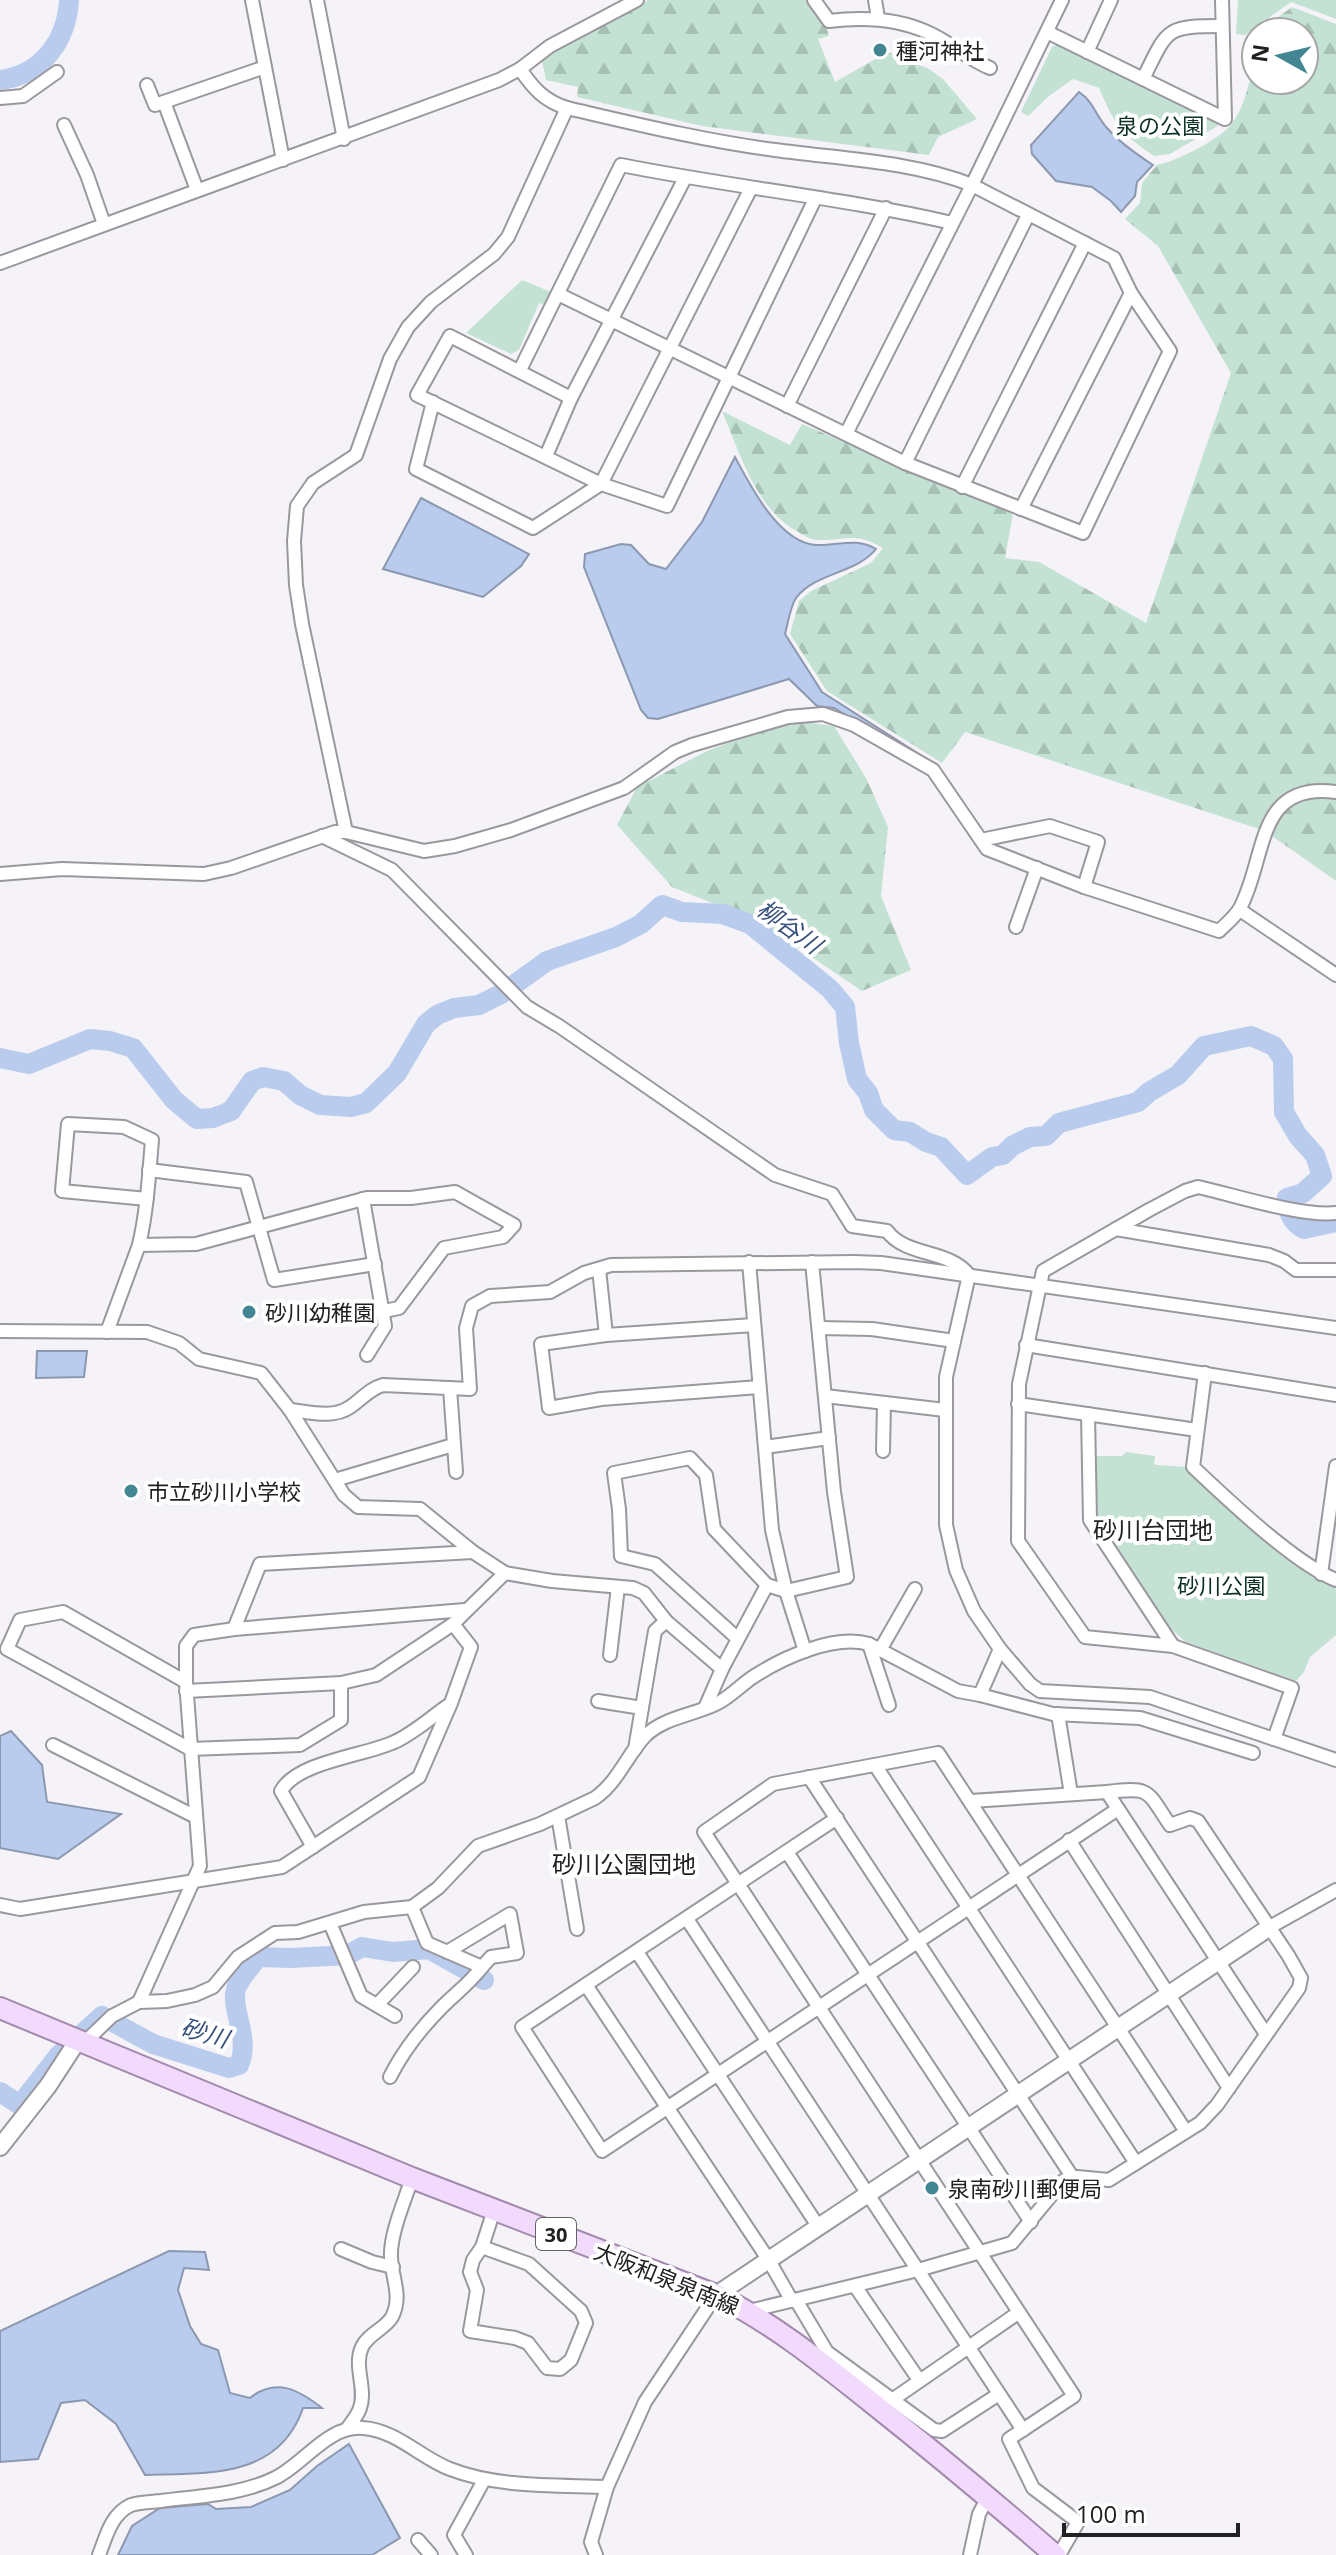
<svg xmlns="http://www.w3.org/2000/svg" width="1336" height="2555" viewBox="0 0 1336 2555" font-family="'Open Sans','Noto Sans JP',sans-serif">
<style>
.forest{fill:url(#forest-firs)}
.park{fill:#c3e2d3}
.water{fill:#b9cced;stroke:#8b98b0;stroke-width:2}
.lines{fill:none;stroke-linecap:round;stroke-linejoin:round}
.river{stroke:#b9cced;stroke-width:20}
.minor-casing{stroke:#9a989e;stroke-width:16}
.tertiary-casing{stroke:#9a989e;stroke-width:20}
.primary-casing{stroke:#a289ad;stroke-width:24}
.minor{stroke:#fff;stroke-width:12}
.tertiary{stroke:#fff;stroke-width:16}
.primary{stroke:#f1dafb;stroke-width:20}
.poi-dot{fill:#428694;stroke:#fff;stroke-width:3}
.labels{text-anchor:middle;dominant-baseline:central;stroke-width:8;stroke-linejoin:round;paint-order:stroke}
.shield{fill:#fff;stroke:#646364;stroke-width:2}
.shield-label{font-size:20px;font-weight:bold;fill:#212022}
.poi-label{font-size:22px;fill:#212022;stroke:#fff;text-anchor:start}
.park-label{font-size:22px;fill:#0c3023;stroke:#fff}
.street-label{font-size:22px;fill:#212022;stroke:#fff}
.water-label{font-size:24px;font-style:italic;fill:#364f7b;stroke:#fff}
.neighbourhood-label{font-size:24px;fill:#212022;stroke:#fff}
</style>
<defs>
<pattern id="forest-firs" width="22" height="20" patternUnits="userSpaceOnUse" patternTransform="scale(2)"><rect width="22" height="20" fill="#c3e2d3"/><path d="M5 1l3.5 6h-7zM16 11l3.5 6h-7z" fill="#a7c2b5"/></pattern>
</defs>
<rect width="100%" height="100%" fill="#f5f3f8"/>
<!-- forest -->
<g class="forest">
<path d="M 648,0 L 810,0 L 823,16 L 829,36 L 818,39 L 835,82 L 888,52 L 929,69 L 943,79 L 977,119 L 938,137 L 929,155 L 702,126 L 577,97 L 578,87 L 546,80 L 541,56 Z"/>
<path d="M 1292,7 L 1336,24 L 1336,881 L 1265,831 L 965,732 L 942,763 L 827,691 L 790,634 L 799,601 L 811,591 L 871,563 L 883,548 C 853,531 847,541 817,540 C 811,540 805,536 800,533 C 756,511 740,453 722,411 L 790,445 L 802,424 L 1013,514 L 1005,558 L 1039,562 L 1146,623 L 1231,373 L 1158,246 L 1125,219 L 1140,203 L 1142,183 L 1157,165 C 1177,161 1216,141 1230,126 C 1246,107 1250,77 1256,54 L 1256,80 L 1304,80 L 1304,32 L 1262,32 L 1264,27 Z"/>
<path d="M 788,720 L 834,726 L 866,778 L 888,827 L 881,896 L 911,970 L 862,991 L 760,922 L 672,887 L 617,825 L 637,787 L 707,751 Z"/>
</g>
<!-- park -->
<g class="park">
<path d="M 777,0 L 810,0 L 823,19 L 793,23 Z"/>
<path d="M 1238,0 L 1336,0 L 1336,19 L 1291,2 L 1245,35 L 1236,34 Z"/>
<path d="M 1060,43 L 1221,124 L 1170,154 L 1154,156 C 1120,133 1115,125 1099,88 L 1073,79 L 1049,96 L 1028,116 L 1021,112 L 1052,47 Z"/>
<path d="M 522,280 L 551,292 L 545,305 L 539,303 L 519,350 L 511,354 L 466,333 Z"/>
<path d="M 1126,1452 L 1155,1456 L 1154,1464 L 1157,1465 L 1187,1467 L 1315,1579 L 1336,1587 L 1336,1635 L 1310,1657 L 1304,1672 L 1296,1681 L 1186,1642 L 1172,1630 L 1094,1519 L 1093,1456 L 1122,1456 Z"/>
</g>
<!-- water -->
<g class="water">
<path d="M 1079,92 C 1093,101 1096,116 1107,128 C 1120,143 1136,154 1153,165 L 1137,182 L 1135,196 L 1121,212 L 1111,201 L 1092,187 L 1056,181 L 1032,154 L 1031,145 Z"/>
<path d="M 735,457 C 750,485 779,543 816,545 C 838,546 856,537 876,549 C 856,574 816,572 796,598 C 790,607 788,623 785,634 L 822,692 L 925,758 L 922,762 L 834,708 L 817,706 L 789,679 L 658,719 L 648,718 L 641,710 L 584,567 L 585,554 L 621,544 L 631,545 L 649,564 L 666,569 L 702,522 Z"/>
<path d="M 421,498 L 529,554 L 521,566 L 483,597 L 383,569 Z"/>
<path d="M 37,1351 L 87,1351 L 84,1377 L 36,1378 Z"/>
<path d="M 11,1731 L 42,1765 L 47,1802 L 121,1814 L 58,1859 L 0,1848 L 0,1736 Z"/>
<path d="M 169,2251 L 205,2252 L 209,2270 L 184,2268 L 178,2290 L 190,2326 L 201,2344 L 218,2350 L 230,2393 L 250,2398 C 276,2377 299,2390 322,2408 L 303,2408 C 279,2479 207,2473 145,2475 L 116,2424 L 85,2400 L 61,2403 L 38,2459 L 0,2462 L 0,2331 Z"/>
<path d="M 349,2444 L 400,2538 L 372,2555 L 118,2555 L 132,2526 L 160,2508 L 208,2504 L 216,2509 L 251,2507 L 290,2490 L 317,2466 Z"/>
</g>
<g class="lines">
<!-- river -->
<g class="river">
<path d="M 0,80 C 42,75 67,40 69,0"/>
<path d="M 0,1058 L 29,1064 L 90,1039 L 110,1041 L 133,1048 L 174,1100 L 197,1119 L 213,1118 L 231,1111 L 252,1081 L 263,1077 L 284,1081 L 300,1095 L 320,1105 L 351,1107 L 366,1103 L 397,1073 L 426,1024 L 437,1015 L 454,1008 L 479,1005 L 501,994 L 547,961 L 616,937 L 641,924 L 662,905 L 682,912 L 723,914 L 750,924 L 830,989 L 845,1007 L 849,1043 L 857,1079 L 868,1093 L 874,1110 L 894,1130 L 910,1132 L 926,1142 L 941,1147 L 967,1175 L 992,1157 L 1003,1155 L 1012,1146 L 1030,1137 L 1046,1136 L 1059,1123 L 1138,1102 L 1149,1092 L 1178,1075 L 1204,1046 L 1251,1036 L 1274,1046 L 1283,1059 L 1284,1112 L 1298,1136 L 1315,1155 L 1322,1176 L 1303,1193 L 1287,1198 C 1287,1211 1292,1223 1304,1229 L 1336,1222"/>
<path d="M 0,2092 L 20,2105 L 59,2055 L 102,2016 L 153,2044 L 229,2068 L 239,2065 C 251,2038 230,2009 236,1989 C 240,1977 251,1967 258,1957 L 290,1958 L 348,1955 L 362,1947 L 393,1952 L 429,1949 L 484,1980"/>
</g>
<defs>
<g id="minor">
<path d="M 252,0 L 283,160"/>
<path d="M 317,0 L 344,139"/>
<path d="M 814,0 L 829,21 C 863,17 897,18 929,33 C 951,43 968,59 990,68"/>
<path d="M 875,0 L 878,18"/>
<path d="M 1047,32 L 1225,119 L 1222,0"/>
<path d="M 1087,52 L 1111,0"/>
<path d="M 520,69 C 533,88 544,101 567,108 C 636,124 705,141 775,150 C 841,159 911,161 972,185 L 1062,0"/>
<path d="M 1143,79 C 1168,29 1164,26 1222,26"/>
<path d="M 147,85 L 155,105 L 265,67"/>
<path d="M 0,98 L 23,96 L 57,72"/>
<path d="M 164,102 L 197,190"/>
<path d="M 64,125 L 87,175 L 104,224"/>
<path d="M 0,263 L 499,80 L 520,69 L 550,46 L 637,0"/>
<path d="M 558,294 L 905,463 L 1083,533 L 1170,351 L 1131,293 L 1114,258 L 972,185 L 846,434"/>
<path d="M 520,370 L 621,165 C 731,187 843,198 952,223"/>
<path d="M 571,398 L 450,336 L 417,395 L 601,484 L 667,506 L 815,199"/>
<path d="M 433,402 L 416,469 L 533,528 L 601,484 L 751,188"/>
<path d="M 787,406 L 886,208"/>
<path d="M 546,456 L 571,398 L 685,178"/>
<path d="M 905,463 L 1028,215"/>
<path d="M 962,487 L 1085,243"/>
<path d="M 1021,509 L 1131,293"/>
<path d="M 346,832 L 302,624 L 296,585 L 294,541 L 297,506 L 313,483 L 356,455 L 390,359 L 408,327 L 431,302 L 494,254 L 508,237 L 567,108"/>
<path d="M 322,836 L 392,870 L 527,1007 L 559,1026 L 775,1175 L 832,1194 L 852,1226 L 887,1231 C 906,1257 949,1249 969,1275"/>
<path d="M 981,840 L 1050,826 L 1098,842 L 1084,887"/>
<path d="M 0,874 L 62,869 L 204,874 L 231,868 L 335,832 L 346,832 L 424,851 L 455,846 L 511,830 L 624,788 L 675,752 L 692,745 L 788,717 L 823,714 L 854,725 L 933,770 L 987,849 L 1084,887 L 1219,931 C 1226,924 1236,916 1240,908 C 1267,858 1255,781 1336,792"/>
<path d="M 1240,910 L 1336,975"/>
<path d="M 1016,927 L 1037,868"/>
<path d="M 149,1170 L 246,1182 L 274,1280 L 375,1264"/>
<path d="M 363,1199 L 385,1326 L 367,1355"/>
<path d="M 1116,1229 L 1269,1255 L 1284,1261 L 1296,1270 L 1336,1270"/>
<path d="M 139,1245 C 147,1211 149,1175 152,1140 L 124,1127 L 68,1124 L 62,1191 L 147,1199"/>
<path d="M 749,1262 L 772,1530 L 786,1591 L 805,1651"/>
<path d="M 599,1269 L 606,1335"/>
<path d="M 969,1275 L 946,1377 L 946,1525 L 956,1570 L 974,1611 L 1000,1649 L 1030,1684 L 1040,1691 L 1150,1697 L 1336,1760"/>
<path d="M 754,1325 L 606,1335 L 541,1344 L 549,1408 L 601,1399 L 759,1387"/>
<path d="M 819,1328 L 872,1329 L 954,1341"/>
<path d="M 0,1331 L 147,1332 L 179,1343 L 199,1359 L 261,1373 L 290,1410 L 344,1495 L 358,1507 L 420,1509 L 473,1552 L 505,1573 L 552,1581 L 633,1588 L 644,1593 L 666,1621 L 722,1669 L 767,1585"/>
<path d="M 107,1332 L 139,1245 L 196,1244 L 367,1198 L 411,1198 L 455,1192 L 514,1225 L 503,1237 L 444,1248 L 399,1308 L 384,1311"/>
<path d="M 1026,1345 L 1336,1395"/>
<path d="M 1205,1373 L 1193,1467 C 1227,1499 1294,1563 1336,1580"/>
<path d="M 450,1388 L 456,1472"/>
<path d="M 825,1396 L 945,1410"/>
<path d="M 1018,1404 L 1197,1430"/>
<path d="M 290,1410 C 309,1412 333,1419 350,1407 C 362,1399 369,1389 383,1385 L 470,1389 L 466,1328 L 472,1306 L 490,1296 L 550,1292 L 584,1273 L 611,1265 L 854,1262 L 881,1263 L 1336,1328"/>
<path d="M 1088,1414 L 1090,1520 L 1173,1646"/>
<path d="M 765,1447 L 829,1438"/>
<path d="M 883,1451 L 884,1403"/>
<path d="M 335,1480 L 453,1445"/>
<path d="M 1321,1574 L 1336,1466"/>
<path d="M 234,1629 L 260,1564 L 473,1552"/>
<path d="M 737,1638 L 655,1564 L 621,1556 L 619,1509 L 614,1473 L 690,1458 L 706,1475 L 714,1529 L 767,1585 L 786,1591 L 847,1577 L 834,1492 L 812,1262"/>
<path d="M 869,1644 L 889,1705"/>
<path d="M 880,1650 L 915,1589"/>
<path d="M 610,1655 L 618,1587"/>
<path d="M 186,1682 L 63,1612 L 20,1620 L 7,1649 L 190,1749 L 300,1745 L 341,1720 L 341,1683"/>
<path d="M 186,1691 L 341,1683 L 376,1675 L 453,1624 L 505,1573"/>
<path d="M 980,1695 L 1053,1714 L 1140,1718 L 1253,1753"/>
<path d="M 598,1701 L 642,1708"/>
<path d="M 705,1708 L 722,1669"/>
<path d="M 1058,1714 L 1071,1794"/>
<path d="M 1274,1739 L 1292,1688 L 1173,1646 L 1085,1637 L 1018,1541 L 1019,1384 L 1043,1271 L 1149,1210 L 1185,1191 L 1198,1187 C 1234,1195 1302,1217 1336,1213"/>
<path d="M 53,1745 L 196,1817"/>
<path d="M 635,1749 L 655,1631 L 666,1621"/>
<path d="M 875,1765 L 1136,2163"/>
<path d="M 809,1777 L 1073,2178"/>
<path d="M 971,1801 L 1107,1792 L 1266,2034"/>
<path d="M 558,1816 L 577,1929"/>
<path d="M 837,1818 L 522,2027 L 602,2151 L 1118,1809"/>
<path d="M 1069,1840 L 1229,2088"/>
<path d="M 313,1847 L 281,1791 C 297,1762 362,1756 392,1743 C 412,1735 431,1717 449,1705"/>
<path d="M 787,1852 L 1031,2222"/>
<path d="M 0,1905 L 20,1909 L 282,1867 L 419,1777 L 451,1703 L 471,1647 L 453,1624"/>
<path d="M 412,1907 L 427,1943 L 482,1967 L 491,1957 L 517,1953 L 510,1914 L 447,1952"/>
<path d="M 687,1919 L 1023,2430"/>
<path d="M 330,1923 L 361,1996 L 395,2016"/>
<path d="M 1270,1927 L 1336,1890"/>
<path d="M 637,1952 L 818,2226"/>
<path d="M 586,1985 L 768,2259 L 792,2301"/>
<path d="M 139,2002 L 200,1866 L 186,1682 L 186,1646 L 194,1635 L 234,1629 L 465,1610"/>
<path d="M 377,2005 L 413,1967"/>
<path d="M 85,2042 L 112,2016 L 139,2002 L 167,2001 L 195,1995 L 213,1987 L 238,1957 L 275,1933 L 298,1932 L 364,1912 L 412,1907 L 438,1888 L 478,1846 L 540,1824 L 595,1798 C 618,1782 627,1755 645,1736 C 664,1717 695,1715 718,1703 C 731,1696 741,1685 753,1677 C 782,1658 834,1634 869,1644 L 958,1691 L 980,1695 L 1000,1649"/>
<path d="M 390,2077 C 403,2051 421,2028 442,2007 C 456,1993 470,1983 482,1967"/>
<path d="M 482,2247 L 529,2264 L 581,2311 L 586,2323 L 571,2360 L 560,2369 L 547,2368 L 528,2343 L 515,2338 L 470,2331 L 477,2290 L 470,2272 L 473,2260 L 482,2247 L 494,2210"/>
<path d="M 341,2249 L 372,2262 L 393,2267"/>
<path d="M 855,2286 L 919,2380"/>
<path d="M 796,2300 L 827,2352 L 934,2430 L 942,2431 L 999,2394"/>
<path d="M 749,2311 L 918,2270 L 1012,2243 L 1063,2181 L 1077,2177 L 1109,2180 L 1200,2123 L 1217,2105 L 1299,1988 L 1301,1978 L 1288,1955 L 1198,1821 L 1190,1818 L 1170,1825 C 1146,1790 1152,1787 1107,1792"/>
<path d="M 892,2400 L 1018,2313"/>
<path d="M 347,2429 C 351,2423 358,2415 360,2408 C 367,2389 353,2366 362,2347 C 368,2334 386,2328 392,2317 C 403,2295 391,2277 391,2256 C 390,2234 405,2200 412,2178"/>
<path d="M 418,2540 L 431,2555"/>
<path d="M 99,2555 C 106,2537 111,2514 131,2505 C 140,2502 152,2502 161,2501 C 198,2496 241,2495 275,2478 C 304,2464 328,2425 363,2428 C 396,2430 421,2458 450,2469 C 499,2488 556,2485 607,2487"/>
<path d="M 466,2555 L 454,2535 L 484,2480"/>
<path d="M 596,2555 L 591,2542 L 607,2487 L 645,2402 L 716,2295"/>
<path d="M 970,2555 L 979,2514 L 988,2497"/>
<path d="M 1059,2555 L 1078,2522 L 1033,2488 L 1009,2439 L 1074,2396 L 704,1832 L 773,1784 L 938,1753 L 1185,2130"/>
</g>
<g id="tertiary">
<path d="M 0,2147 L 48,2086 L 78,2040"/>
<path d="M 716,2295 L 1270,1927"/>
</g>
<path id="primary" d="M 0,2008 L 412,2178 L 716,2295 C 773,2323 822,2363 871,2402 C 934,2452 995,2503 1055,2555"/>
</defs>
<!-- minor casing -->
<use href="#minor" class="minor-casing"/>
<!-- tertiary casing -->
<use href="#tertiary" class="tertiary-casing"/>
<!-- primary casing -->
<use href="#primary" class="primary-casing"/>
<!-- minor -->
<use href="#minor" class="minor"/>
<!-- tertiary -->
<use href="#tertiary" class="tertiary"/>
<!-- primary -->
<use href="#primary" class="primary"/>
</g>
<!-- markers -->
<g class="poi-dot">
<circle cx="880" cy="50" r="8"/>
<circle cx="249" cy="1312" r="8"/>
<circle cx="131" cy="1491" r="8"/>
<circle cx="932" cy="2188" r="8"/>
</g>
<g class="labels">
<!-- shield labels -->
<rect class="shield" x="536" y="2218" width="40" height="32" rx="6"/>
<g class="shield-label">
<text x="556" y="2234">30</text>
</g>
<!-- poi labels -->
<g class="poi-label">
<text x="896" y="50">種河神社</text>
<text x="265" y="1312">砂川幼稚園</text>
<text x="147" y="1491">市立砂川小学校</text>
<text x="948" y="2188">泉南砂川郵便局</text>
</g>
<!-- park labels -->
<g class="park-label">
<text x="1160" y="125">泉の公園</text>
<text x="1221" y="1585">砂川公園</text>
</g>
<!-- street labels -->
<g class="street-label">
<text transform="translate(667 2278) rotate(22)">大阪和泉泉南線</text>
</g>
<!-- water labels -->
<g class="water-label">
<text transform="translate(790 926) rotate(36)">柳谷川</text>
<text transform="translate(205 2032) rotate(16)">砂川</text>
</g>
<!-- neighbourhood labels -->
<g class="neighbourhood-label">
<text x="1153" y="1529">砂川台団地</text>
<text x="624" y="1863">砂川公園団地</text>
</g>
</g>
<!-- north arrow -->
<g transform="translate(1280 56) rotate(278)"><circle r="38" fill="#ffffff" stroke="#a6a6a7" stroke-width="2"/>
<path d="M0-6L14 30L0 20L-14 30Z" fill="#428694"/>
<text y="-12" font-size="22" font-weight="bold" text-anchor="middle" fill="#212022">N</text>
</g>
<!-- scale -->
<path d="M1064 2523v12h174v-12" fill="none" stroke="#212022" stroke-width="4"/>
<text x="1076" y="2523" font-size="24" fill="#212022" stroke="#ffffff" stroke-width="6" paint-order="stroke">100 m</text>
</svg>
